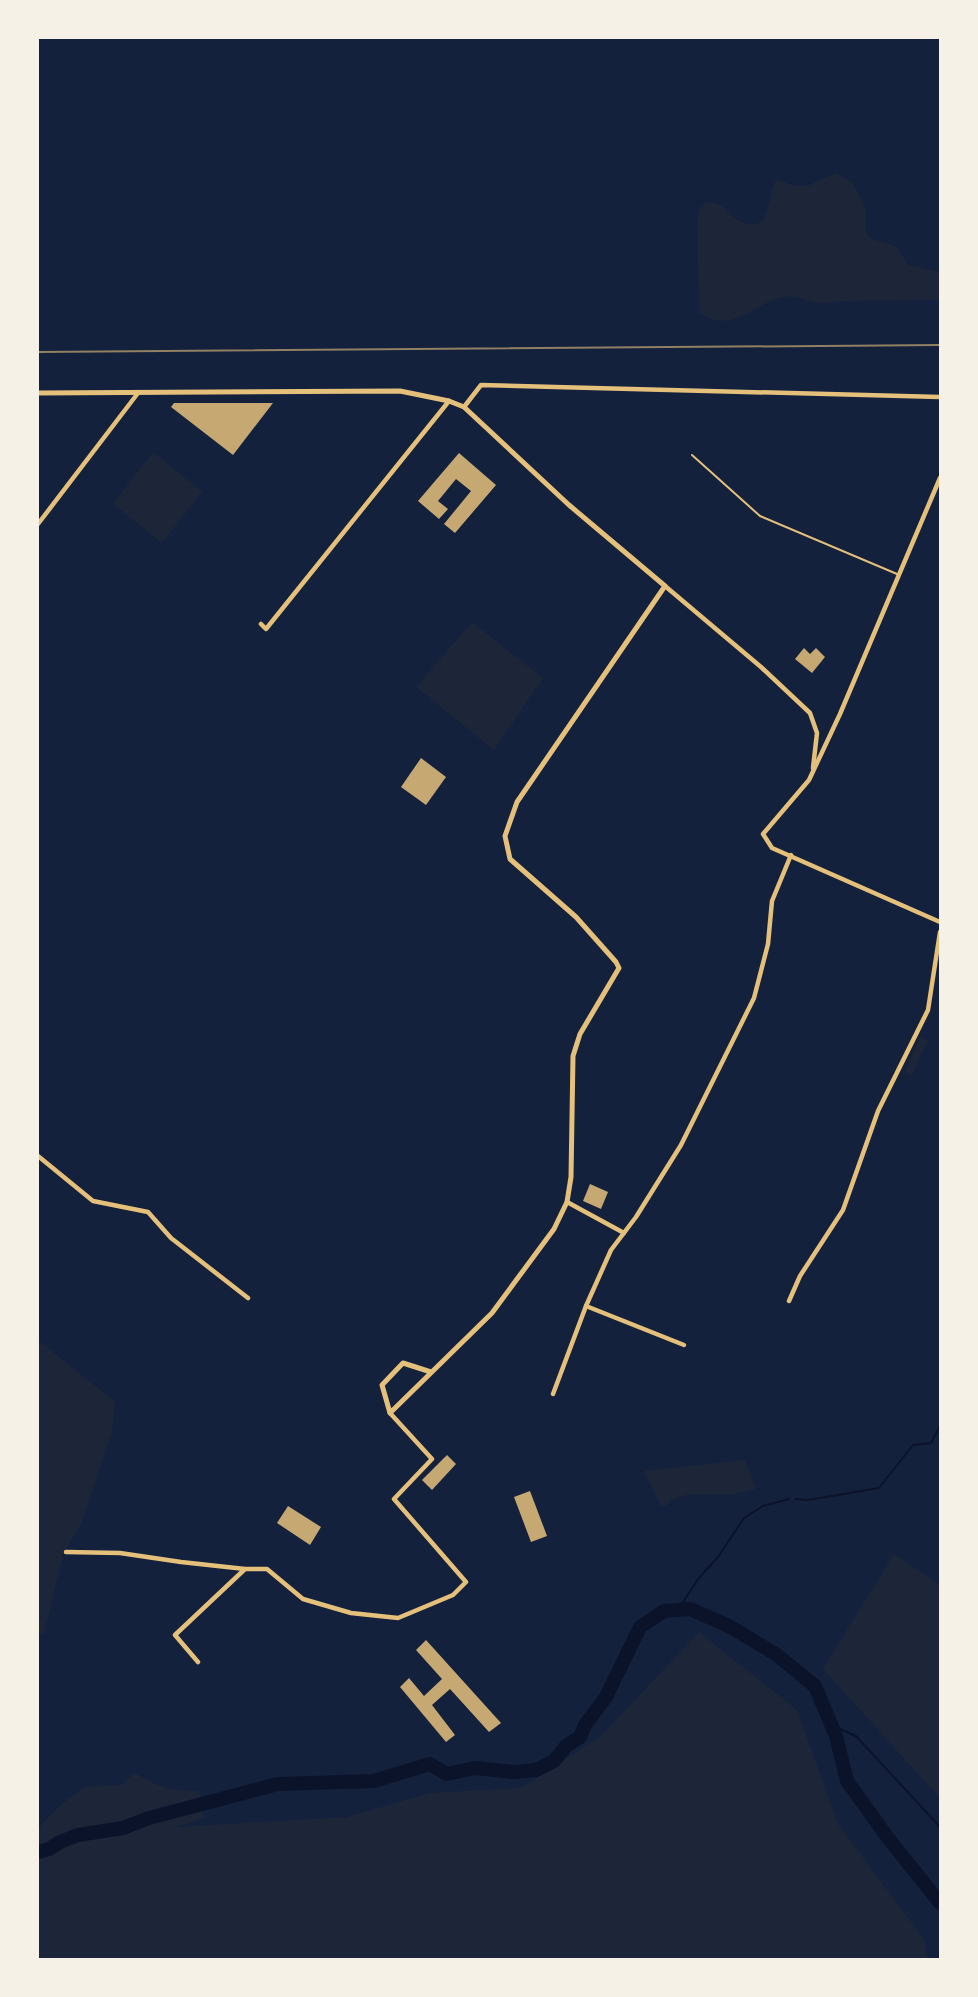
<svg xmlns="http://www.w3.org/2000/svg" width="978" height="1997" viewBox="0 0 978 1997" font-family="'DejaVu Sans',sans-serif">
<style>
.green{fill:#1d2539}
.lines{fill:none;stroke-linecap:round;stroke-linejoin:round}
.stream{stroke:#0b132b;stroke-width:2}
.river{stroke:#0b132b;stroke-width:14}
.building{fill:#c6a872}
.service{stroke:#e5c07b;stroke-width:2}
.minor{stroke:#e5c07b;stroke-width:4.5}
.tertiary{stroke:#e5c07b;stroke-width:5}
.rail{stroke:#918062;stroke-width:2}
</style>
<rect width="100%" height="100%" fill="#14213d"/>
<!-- green -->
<g class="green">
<path d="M 836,173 L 853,183 L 866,210 L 865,230 L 871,239 L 890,244 L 898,249 L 908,265 L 940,272 L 940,300 C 910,300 879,300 848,301 C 840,301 832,303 825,303 C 810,304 798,294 784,297 C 756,301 730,337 699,312 L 697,222 L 699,210 L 706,203 C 724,202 723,208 735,218 C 740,222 747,224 753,225 L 763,221 C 770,208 769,193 776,180 L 797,186 L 807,186 Z"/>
<path d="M 153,452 L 202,492 L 162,543 L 113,504 Z"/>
<path d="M 472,622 L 543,678 L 494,750 L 416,687 Z"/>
<path d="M 920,1037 L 928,1040 L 912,1075 L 905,1072 Z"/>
<path d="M 38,1340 L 115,1402 L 112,1431 L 81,1524 L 63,1554 L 44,1634 L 38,1633 Z"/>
<path d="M 745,1460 L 756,1489 L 734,1494 L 690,1494 L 670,1500 L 668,1505 L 661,1506 L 644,1471 Z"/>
<path d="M 894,1554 L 940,1585 L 940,1798 L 823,1669 Z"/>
<path d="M 699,1632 L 797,1710 L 838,1824 L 924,1939 L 928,1959 L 38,1959 L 38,1831 L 43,1823 L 63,1803 L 85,1787 L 121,1785 L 135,1773 C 161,1789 169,1790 199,1791 L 204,1818 L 177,1827 L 347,1817 L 430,1793 L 521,1788 L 600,1737 Z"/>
</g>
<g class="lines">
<!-- stream -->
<g class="stream">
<path d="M 795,1499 L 808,1500 L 879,1488 L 913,1445 L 931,1443 L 940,1426"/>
<path d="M 678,1610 L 698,1579 L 718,1557 L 744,1518 L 763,1506 L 789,1499"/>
<path d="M 831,1725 L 856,1736 L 940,1827"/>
</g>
<!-- river -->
<path class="river" d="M 38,1852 L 49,1849 L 60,1842 L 78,1835 L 123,1828 L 149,1818 L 278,1784 L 374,1781 L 430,1764 L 447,1774 L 475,1768 L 514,1772 L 536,1770 L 554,1761 L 566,1746 L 580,1737 L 585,1725 L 606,1697 L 640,1627 L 664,1611 L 690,1609 L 729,1626 L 777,1655 L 815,1686 L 836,1736 L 847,1781 L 888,1838 L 940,1903"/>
</g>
<!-- building -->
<g class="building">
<path d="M 174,403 L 273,403 L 233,455 L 171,407 Z"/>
<path d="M 459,453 L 496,485 L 455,533 L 444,524 L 471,491 L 456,479 L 438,501 L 448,509 L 439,519 L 418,501 Z"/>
<path d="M 804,648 L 810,654 L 816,648 L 825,657 L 812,673 L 795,659 Z"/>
<path d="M 421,758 L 446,777 L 426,805 L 401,787 Z"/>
<path d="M 590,1184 L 608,1192 L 601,1209 L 583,1201 Z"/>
<path d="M 447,1455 L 456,1464 L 432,1490 L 422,1480 Z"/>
<path d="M 530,1491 L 547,1536 L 531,1542 L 514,1497 Z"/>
<path d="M 288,1506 L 321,1527 L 310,1545 L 277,1523 Z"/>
<path d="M 426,1640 L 501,1723 L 489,1732 L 450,1689 L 432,1705 L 455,1735 L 446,1742 L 400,1687 L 409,1678 L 424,1696 L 442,1679 L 416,1650 Z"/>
</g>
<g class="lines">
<!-- service -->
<path class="service" d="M 692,455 L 760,516 L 897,574"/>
<!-- minor -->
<g class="minor">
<path d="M 464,407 L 481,385 L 940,397"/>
<path d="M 940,478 L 840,714 L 809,780 L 763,834 L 772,848 L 940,922"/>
<path d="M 38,524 L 138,393"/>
<path d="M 665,586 L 761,667 L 810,713 L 817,733 L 813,768"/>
<path d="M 261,624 L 266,629 L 449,401"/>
<path d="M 38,1156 L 93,1201 L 148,1212 L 171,1238 L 248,1298"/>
<path d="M 567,1202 L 624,1233"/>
<path d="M 789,1301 L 800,1276 L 843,1210 L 878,1111 L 928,1010 L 940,932"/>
<path d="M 586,1306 L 684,1345"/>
<path d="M 553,1394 L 586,1306 L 611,1250 L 636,1217 L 681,1145 L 754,998 L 768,944 L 772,901 L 791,855"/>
<path d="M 66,1552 L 120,1553 L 181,1562 L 245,1569"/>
<path d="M 198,1662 L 175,1635 L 245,1569 L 267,1569 L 303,1599 L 351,1613 L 398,1618 L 453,1595 L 466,1582 L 394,1499 L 432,1459 L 390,1413"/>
</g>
<!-- tertiary -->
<path class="tertiary" d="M 38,393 L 400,391 L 449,401 L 464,407 L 569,505 L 665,586 L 517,802 L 505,836 L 510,859 L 576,917 L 616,962 L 619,968 L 580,1034 L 573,1056 L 571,1177 L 567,1202 L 554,1229 L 492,1313 L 390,1413 L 382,1385 L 403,1363 L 431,1372"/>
<!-- rail -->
<path class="rail" d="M 38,352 L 940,345"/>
</g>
<!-- border -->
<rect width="978" height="1997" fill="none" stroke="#f6f1e7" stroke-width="78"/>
</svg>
